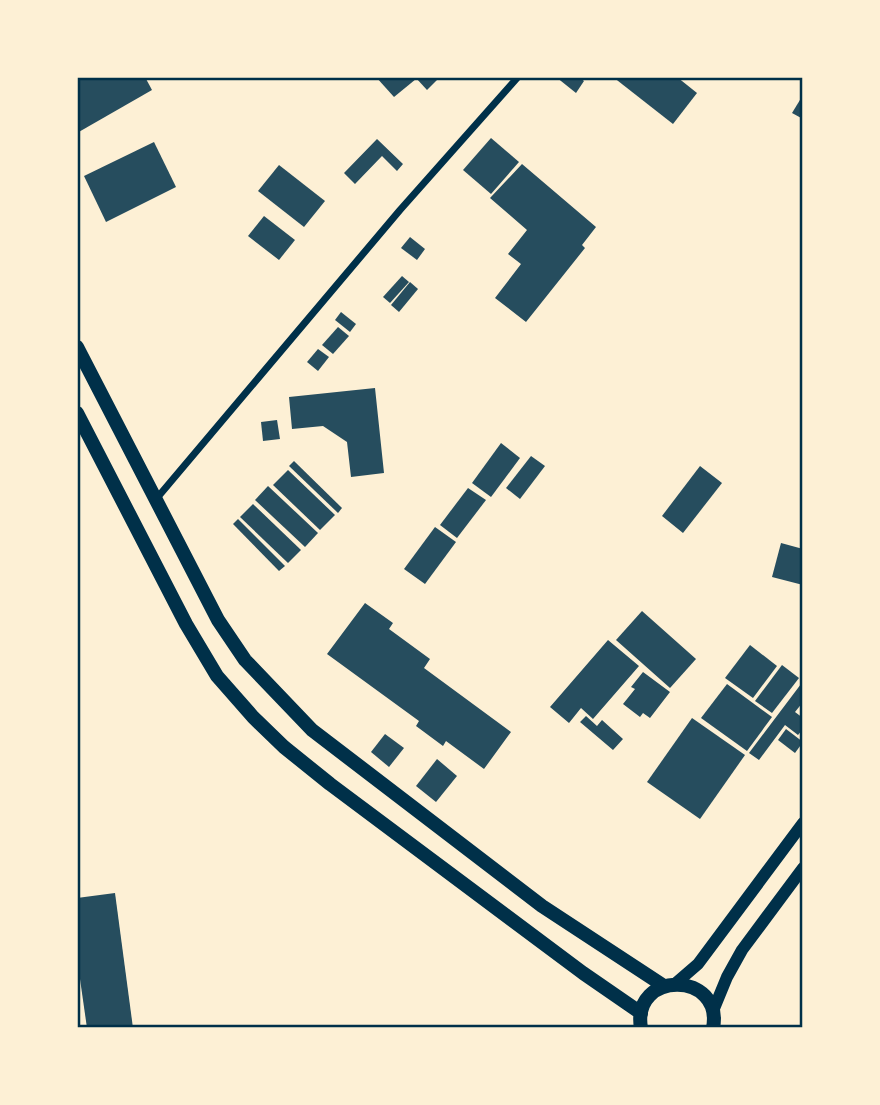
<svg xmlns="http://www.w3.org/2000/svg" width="880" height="1105" viewBox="0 0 880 1105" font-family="Karla,sans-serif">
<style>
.building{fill:#264d5e}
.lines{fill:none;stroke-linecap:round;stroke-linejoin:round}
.minor{stroke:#003049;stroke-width:7}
.tertiary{stroke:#003049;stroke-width:12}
.secondary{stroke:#003049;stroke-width:14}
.neatline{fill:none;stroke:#003049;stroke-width:2.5}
</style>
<rect width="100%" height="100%" fill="#fdf0d5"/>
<!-- building -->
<g class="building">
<path d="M 77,77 L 145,77 L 152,90 L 77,133 Z"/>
<path d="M 376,77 L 414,77 L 416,79 L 394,97 Z"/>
<path d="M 418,77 L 440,77 L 427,90 L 416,78 Z"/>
<path d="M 556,77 L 579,77 L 584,81 L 576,93 Z"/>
<path d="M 613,77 L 677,77 L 697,93 L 673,124 Z"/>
<path d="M 803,95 L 803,119 L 792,113 Z"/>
<path d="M 491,138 L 519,162 L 491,194 L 463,170 Z"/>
<path d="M 377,139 L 403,164 L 397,171 L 382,156 L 355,184 L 344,173 Z"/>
<path d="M 154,142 L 176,187 L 106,222 L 84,176 Z"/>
<path d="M 522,164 L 596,227 L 582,245 L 585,248 L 526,322 L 495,298 L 521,264 L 508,254 L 527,230 L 490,198 Z"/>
<path d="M 279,165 L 325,201 L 304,227 L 258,191 Z"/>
<path d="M 264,216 L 295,240 L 279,260 L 248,236 Z"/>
<path d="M 410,237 L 425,249 L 417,260 L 401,248 Z"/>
<path d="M 402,276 L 409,282 L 390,303 L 383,297 Z"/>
<path d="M 410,282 L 418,289 L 399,312 L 391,305 Z"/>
<path d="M 341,312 L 356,324 L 350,332 L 335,320 Z"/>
<path d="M 338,327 L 349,336 L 333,354 L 322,345 Z"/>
<path d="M 318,349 L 329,357 L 318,371 L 307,362 Z"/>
<path d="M 375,388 L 384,473 L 351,477 L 347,442 L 323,426 L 292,429 L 289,397 Z"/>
<path d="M 277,420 L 280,439 L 263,441 L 261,422 Z"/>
<path d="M 501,443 L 520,458 L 491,497 L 472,483 Z"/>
<path d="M 531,456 L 545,466 L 520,499 L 506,488 Z"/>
<path d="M 294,461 L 342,508 L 338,513 L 289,466 Z"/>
<path d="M 700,466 L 722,483 L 683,533 L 662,516 Z"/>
<path d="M 288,470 L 335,515 L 320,530 L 273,485 Z"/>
<path d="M 268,486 L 318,533 L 305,547 L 255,500 Z"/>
<path d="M 468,488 L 486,500 L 457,538 L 440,525 Z"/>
<path d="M 253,504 L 301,550 L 288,563 L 240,517 Z"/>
<path d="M 238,519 L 285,566 L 279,571 L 233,524 Z"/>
<path d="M 435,527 L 456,542 L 425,584 L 404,569 Z"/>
<path d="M 781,543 L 803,549 L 803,585 L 772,577 Z"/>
<path d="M 365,603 L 393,623 L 389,629 L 430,659 L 424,668 L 511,732 L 484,769 L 446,741 L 443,746 L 416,726 L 419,721 L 327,654 Z"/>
<path d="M 642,611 L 696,659 L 670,688 L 616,640 Z"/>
<path d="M 608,640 L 639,666 L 593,719 L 581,708 L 569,723 L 550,707 Z"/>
<path d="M 750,645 L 777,666 L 753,698 L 725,678 Z"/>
<path d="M 782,665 L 799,678 L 772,713 L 755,701 Z"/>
<path d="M 643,672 L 670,692 L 650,718 L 643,713 L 640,717 L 623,704 L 635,689 L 631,687 Z"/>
<path d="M 727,684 L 772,717 L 747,751 L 701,718 Z"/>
<path d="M 801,684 L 803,702 L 795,712 L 803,718 L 803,729 L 798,735 L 785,725 L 759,760 L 749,753 Z"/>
<path d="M 586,716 L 597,726 L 602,720 L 623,739 L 613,750 L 580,722 Z"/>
<path d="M 692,718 L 745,755 L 700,819 L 647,782 Z"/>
<path d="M 786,729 L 803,742 L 795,753 L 778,740 Z"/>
<path d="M 385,734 L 404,748 L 389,767 L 371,752 Z"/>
<path d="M 437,759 L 457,776 L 436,802 L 416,786 Z"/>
<path d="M 115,893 L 133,1028 L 87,1028 L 77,958 L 77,898 Z"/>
</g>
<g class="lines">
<!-- minor -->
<path class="minor" d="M 157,498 L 400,210 L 518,77"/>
<!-- tertiary -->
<g class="tertiary">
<path d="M 676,983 L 698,964 L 803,823"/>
<path d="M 713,1011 L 727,977 L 742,950 L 803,868"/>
</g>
<!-- secondary -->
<g class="secondary">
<path d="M 77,347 L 218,620 L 245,660 L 312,730 L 542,906 L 664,986"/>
<path d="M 77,413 L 186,624 L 217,676 L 253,717 L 284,747 L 330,784 L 583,973 L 641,1013"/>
<path d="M 641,1028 C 631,970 724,971 713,1028"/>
</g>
</g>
<!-- border -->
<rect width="880" height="1105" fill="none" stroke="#fdf0d5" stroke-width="158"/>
<rect x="79" y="79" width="722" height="947" class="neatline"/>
</svg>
